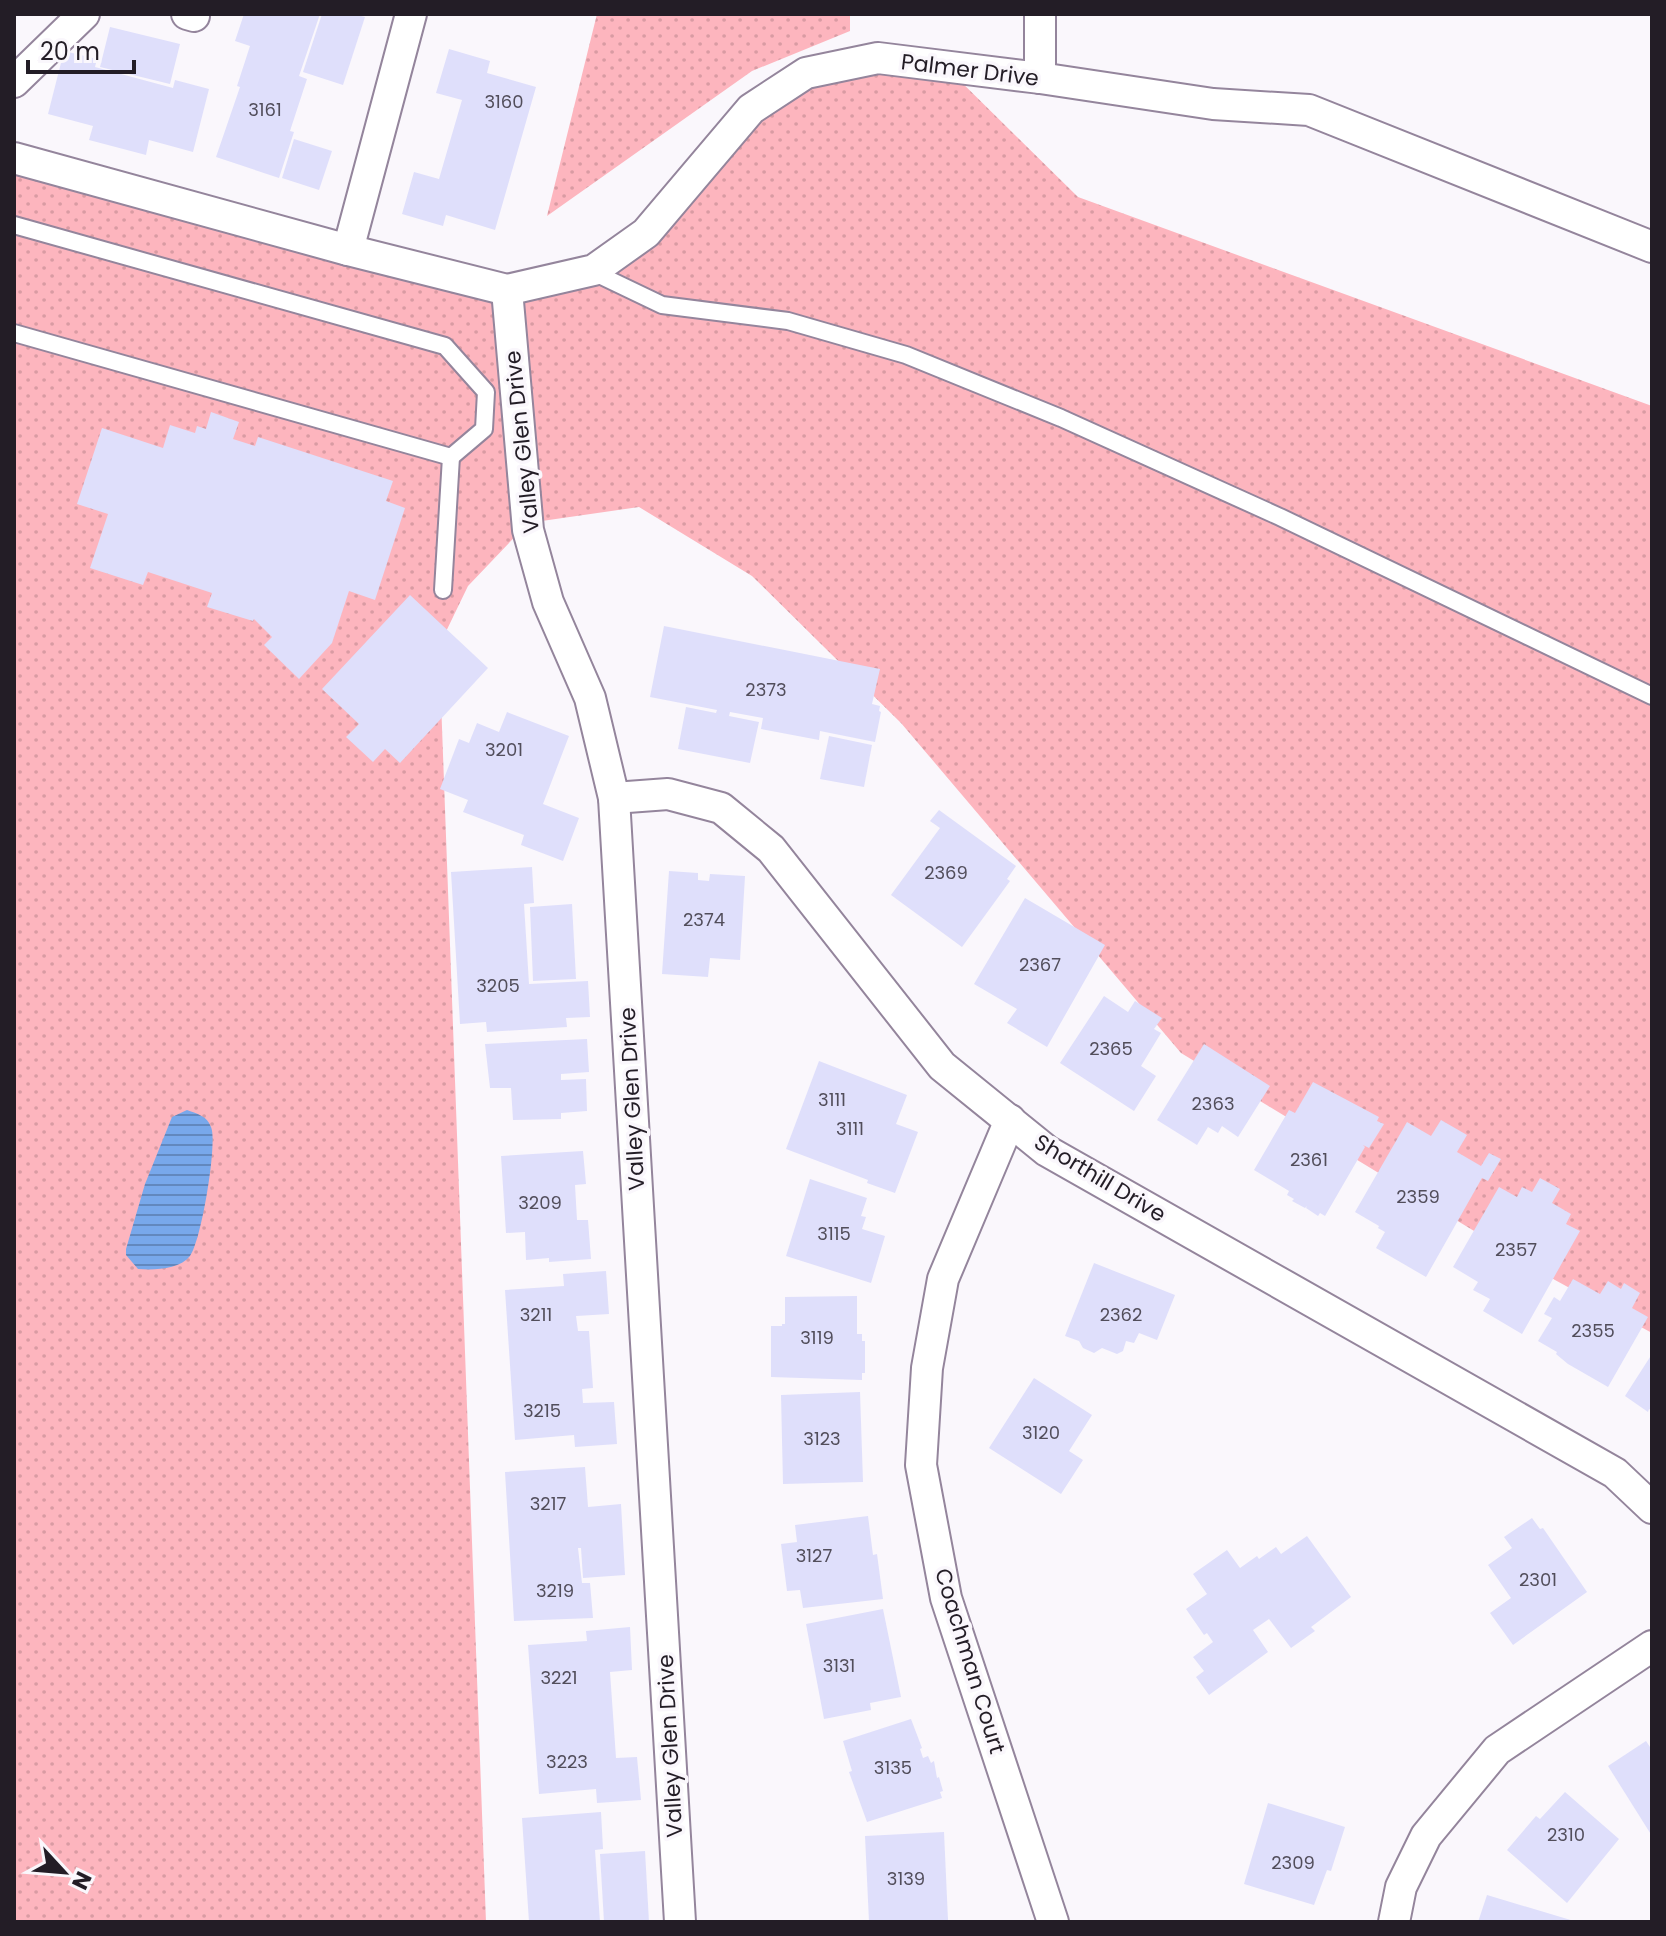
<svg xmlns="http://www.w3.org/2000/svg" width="1666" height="1936" viewBox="0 0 1666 1936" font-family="Poppins,sans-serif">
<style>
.grass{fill:url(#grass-dots)}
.water{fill:url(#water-rules)}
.building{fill:#dfdffb}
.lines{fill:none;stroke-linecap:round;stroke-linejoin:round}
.service-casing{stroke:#94859c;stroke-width:20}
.minor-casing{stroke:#94859c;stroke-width:34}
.service{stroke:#fff;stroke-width:16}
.minor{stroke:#fff;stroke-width:30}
.labels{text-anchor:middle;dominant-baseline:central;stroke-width:7;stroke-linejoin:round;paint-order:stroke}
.number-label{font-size:18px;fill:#524e5b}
.street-label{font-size:22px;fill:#231d26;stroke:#faf7fc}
</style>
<defs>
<pattern id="grass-dots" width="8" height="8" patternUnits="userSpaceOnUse" patternTransform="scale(2)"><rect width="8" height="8" fill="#fdb5be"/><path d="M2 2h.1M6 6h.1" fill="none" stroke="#d99ba3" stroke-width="1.8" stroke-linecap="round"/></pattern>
<pattern id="water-rules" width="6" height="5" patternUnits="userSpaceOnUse" patternTransform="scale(2)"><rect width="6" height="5" fill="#78a8eb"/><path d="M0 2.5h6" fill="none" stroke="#6288be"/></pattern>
</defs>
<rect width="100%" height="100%" fill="#faf7fc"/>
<!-- grass -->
<g class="grass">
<path d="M 597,14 L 850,14 L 850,31 L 752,71 L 547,216 Z"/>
<path d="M 945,66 L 1078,197 L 1652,406 L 1652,1333 L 1555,1280 L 1181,1053 L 901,723 L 752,576 L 639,507 L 528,523 L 468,586 L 439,646 L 486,1922 L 14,1922 L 14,159 L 508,289 L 593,271 L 805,75 Z"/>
</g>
<!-- water -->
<path class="water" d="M 187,1110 C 198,1114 207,1116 211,1127 C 218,1142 201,1243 190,1256 C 179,1270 154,1270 138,1269 L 126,1255 L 126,1249 L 145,1184 L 172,1117 Z"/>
<!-- building -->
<g class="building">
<path d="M 244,14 L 320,14 L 299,76 L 307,79 L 290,131 L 294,132 L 279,178 L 216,157 L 240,87 L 237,86 L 250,46 L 235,41 Z"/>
<path d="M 322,14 L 354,14 L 365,17 L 343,85 L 303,72 Z"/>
<path d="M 110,27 L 180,44 L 170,84 L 100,67 Z"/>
<path d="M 449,49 L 490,61 L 487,73 L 536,87 L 495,230 L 446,215 L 443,226 L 402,214 L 414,172 L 439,179 L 462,100 L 436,93 Z"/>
<path d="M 64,51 L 97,59 L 95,67 L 173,88 L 175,80 L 209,89 L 193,152 L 149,140 L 146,155 L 89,140 L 93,126 L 48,114 Z"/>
<path d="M 294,139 L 332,151 L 319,190 L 282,178 Z"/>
<path d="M 211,412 L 239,422 L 233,439 L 255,446 L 258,437 L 393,481 L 386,501 L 405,508 L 375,600 L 349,591 L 332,643 L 299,679 L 264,645 L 272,637 L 254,619 L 253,621 L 207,607 L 212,593 L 148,572 L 143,585 L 90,568 L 108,514 L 77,504 L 102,428 L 163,448 L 170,425 L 195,433 L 197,426 L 206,429 Z"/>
<path d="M 410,595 L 488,668 L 400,763 L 385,749 L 373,762 L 346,737 L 359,724 L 322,689 Z"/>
<path d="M 664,626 L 880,669 L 872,704 L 880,706 L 879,711 L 881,712 L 875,742 L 820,731 L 819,740 L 761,729 L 763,718 L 730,712 L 729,716 L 759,722 L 750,763 L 678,749 L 686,707 L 716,713 L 717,710 L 650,697 Z"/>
<path d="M 507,712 L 569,736 L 543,804 L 579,818 L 563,861 L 521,845 L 524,835 L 463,812 L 468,800 L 440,789 L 459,739 L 469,743 L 477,723 L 499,732 Z"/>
<path d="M 829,736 L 872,745 L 864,787 L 820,779 Z"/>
<path d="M 939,810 L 1016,866 L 1007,879 L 1010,881 L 962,947 L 891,895 L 940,828 L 930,821 Z"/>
<path d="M 532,867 L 534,903 L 524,904 L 529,984 L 588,981 L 590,1017 L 566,1018 L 567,1027 L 487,1032 L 486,1022 L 460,1024 L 451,872 Z"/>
<path d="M 669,871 L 698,873 L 698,880 L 709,881 L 710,874 L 745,876 L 740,960 L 710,958 L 708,977 L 662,974 Z"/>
<path d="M 1025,898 L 1105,945 L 1047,1047 L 1007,1023 L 1017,1009 L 974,984 Z"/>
<path d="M 572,904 L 576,979 L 533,981 L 530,907 Z"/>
<path d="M 1104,996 L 1128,1012 L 1135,1001 L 1162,1018 L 1154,1029 L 1161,1033 L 1141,1066 L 1156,1076 L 1134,1111 L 1060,1063 Z"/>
<path d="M 587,1039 L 589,1072 L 561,1074 L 561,1080 L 586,1079 L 587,1111 L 561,1113 L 561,1119 L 513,1120 L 511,1088 L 490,1088 L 485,1044 Z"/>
<path d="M 1204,1044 L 1270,1086 L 1238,1137 L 1222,1126 L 1218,1133 L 1208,1127 L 1197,1145 L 1157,1120 Z"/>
<path d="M 819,1061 L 907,1095 L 896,1124 L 918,1132 L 895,1193 L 867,1183 L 868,1180 L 786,1149 Z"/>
<path d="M 1313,1082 L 1379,1117 L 1377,1121 L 1384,1124 L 1369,1148 L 1363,1145 L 1365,1147 L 1325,1216 L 1320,1213 L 1318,1216 L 1306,1208 L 1307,1206 L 1305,1208 L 1292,1201 L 1294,1199 L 1287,1195 L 1289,1191 L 1254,1170 L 1289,1110 L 1295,1113 Z"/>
<path d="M 1441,1120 L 1467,1135 L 1457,1152 L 1481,1166 L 1489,1153 L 1501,1159 L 1488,1181 L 1482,1178 L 1426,1277 L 1376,1248 L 1385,1232 L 1378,1228 L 1379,1226 L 1355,1212 L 1407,1122 L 1431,1136 Z"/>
<path d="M 583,1151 L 586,1184 L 575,1185 L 577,1220 L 588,1220 L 591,1259 L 549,1262 L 549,1258 L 526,1260 L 525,1232 L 506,1233 L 501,1156 Z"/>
<path d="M 1540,1178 L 1560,1189 L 1552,1203 L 1571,1214 L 1566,1224 L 1580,1231 L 1522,1334 L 1483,1311 L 1490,1299 L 1473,1290 L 1478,1282 L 1453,1267 L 1499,1187 L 1517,1197 L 1522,1187 L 1532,1192 Z"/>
<path d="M 810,1179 L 867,1198 L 861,1216 L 866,1217 L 862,1229 L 885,1236 L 871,1283 L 786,1256 Z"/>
<path d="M 1094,1263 L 1175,1295 L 1157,1340 L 1139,1333 L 1134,1343 L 1126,1341 L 1123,1351 L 1117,1354 L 1102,1348 L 1094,1353 L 1083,1348 L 1079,1341 L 1065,1336 Z"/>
<path d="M 606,1271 L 609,1314 L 576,1316 L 578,1331 L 589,1331 L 593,1388 L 582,1389 L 583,1403 L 614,1402 L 617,1444 L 575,1447 L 574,1435 L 515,1440 L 505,1290 L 564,1286 L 563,1274 Z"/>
<path d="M 1573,1279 L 1600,1294 L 1608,1281 L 1621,1289 L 1624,1283 L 1640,1293 L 1632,1308 L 1648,1317 L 1608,1387 L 1568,1364 L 1556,1354 L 1557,1352 L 1538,1341 L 1552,1318 L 1544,1314 L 1554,1297 L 1560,1301 Z"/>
<path d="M 857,1296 L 857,1334 L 862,1334 L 862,1341 L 865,1341 L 865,1373 L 862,1373 L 862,1380 L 771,1377 L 771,1326 L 782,1326 L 782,1324 L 785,1324 L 785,1297 Z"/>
<path d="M 1652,1354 L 1652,1411 L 1649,1409 L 1648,1412 L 1625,1396 Z"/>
<path d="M 1034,1378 L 1092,1415 L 1069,1451 L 1083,1460 L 1061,1494 L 989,1448 Z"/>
<path d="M 860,1392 L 863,1482 L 783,1484 L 781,1395 Z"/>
<path d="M 585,1467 L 588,1507 L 621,1504 L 625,1575 L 583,1578 L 581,1548 L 578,1548 L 582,1583 L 590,1583 L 593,1618 L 514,1621 L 505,1472 Z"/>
<path d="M 868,1516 L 873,1555 L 877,1554 L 883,1599 L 803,1608 L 800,1590 L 787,1591 L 781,1544 L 797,1542 L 795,1525 Z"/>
<path d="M 1532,1518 L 1540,1529 L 1543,1528 L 1587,1592 L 1513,1645 L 1490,1613 L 1511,1598 L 1488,1565 L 1512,1548 L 1504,1537 Z"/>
<path d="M 1307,1536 L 1351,1597 L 1311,1627 L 1315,1631 L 1291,1648 L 1269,1619 L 1253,1630 L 1268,1652 L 1209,1695 L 1196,1677 L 1204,1671 L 1193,1657 L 1213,1642 L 1207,1633 L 1204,1635 L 1186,1609 L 1207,1594 L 1193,1574 L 1227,1550 L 1240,1568 L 1257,1556 L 1259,1559 L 1276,1547 L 1281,1554 Z"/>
<path d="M 883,1609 L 901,1697 L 870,1703 L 871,1710 L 824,1719 L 806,1624 Z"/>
<path d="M 630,1627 L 632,1670 L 610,1672 L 616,1758 L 637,1757 L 641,1800 L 597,1803 L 596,1789 L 539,1794 L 528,1645 L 587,1641 L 586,1631 Z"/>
<path d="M 911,1719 L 922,1748 L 920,1749 L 923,1758 L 928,1756 L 931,1763 L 934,1761 L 937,1778 L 939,1777 L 943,1791 L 940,1792 L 942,1798 L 867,1822 L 849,1772 L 852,1771 L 843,1741 Z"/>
<path d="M 1646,1741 L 1652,1750 L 1652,1836 L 1608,1766 Z"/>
<path d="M 1565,1792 L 1619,1839 L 1567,1903 L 1507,1850 L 1536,1816 L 1540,1819 Z"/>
<path d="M 1268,1803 L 1345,1827 L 1331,1871 L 1327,1870 L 1314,1905 L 1244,1884 Z"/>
<path d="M 601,1812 L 603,1849 L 595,1850 L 600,1922 L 529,1922 L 522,1818 Z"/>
<path d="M 944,1832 L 948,1920 L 869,1922 L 865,1836 Z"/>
<path d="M 645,1851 L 649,1922 L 604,1922 L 600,1854 Z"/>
<path d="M 1487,1895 L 1574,1921 L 1574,1922 L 1478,1922 Z"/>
</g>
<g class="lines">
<defs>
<g id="service">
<path d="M 14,225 L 445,346 L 486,392 L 484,429 L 451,457 L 14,333"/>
<path d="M 591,271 L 662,305 L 788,321 L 906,355 L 1061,418 L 1280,517 L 1652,696"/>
<path d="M 443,590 L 451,457"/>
</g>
<g id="minor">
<path d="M 187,14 L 194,16"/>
<path d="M 1040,78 L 1040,14"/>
<path d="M 14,82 L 84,14"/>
<path d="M 14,158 L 348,250 L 507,290 L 594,270 L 646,233 L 751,109 L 806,73 L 878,58 L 1040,78 L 1213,104 L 1309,110 L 1652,247"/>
<path d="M 348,250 L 411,14"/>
<path d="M 507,290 L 528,530 L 548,602 L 590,698 L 614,798 L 680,1922"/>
<path d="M 614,798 L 668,794 L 721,808 L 771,849 L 942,1066 L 1047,1151 L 1615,1473 L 1652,1508"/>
<path d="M 1010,1120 L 943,1279 L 927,1368 L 921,1465 L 946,1598 L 1053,1922"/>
<path d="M 1394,1922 L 1401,1887 L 1426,1836 L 1497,1750 L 1652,1646"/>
</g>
</defs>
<!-- service casing -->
<use href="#service" class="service-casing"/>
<!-- minor casing -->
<use href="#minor" class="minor-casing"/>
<!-- service -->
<use href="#service" class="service"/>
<!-- minor -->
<use href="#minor" class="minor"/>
</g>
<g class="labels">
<!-- number labels -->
<g class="number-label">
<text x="504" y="101">3160</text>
<text x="265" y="109">3161</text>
<text x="766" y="689">2373</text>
<text x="504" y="749">3201</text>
<text x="946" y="872">2369</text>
<text x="704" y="919">2374</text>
<text x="1040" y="964">2367</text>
<text x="498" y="985">3205</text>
<text x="1111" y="1048">2365</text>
<text x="832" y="1099">3111</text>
<text x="1213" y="1103">2363</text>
<text x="850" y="1128">3111</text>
<text x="1309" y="1159">2361</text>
<text x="1418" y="1196">2359</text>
<text x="540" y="1202">3209</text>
<text x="834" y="1233">3115</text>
<text x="1516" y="1249">2357</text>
<text x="536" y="1314">3211</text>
<text x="1121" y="1314">2362</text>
<text x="1593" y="1330">2355</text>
<text x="817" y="1337">3119</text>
<text x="542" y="1410">3215</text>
<text x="1041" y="1432">3120</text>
<text x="822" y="1438">3123</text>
<text x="548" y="1503">3217</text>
<text x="814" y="1555">3127</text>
<text x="1538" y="1579">2301</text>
<text x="555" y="1590">3219</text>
<text x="839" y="1665">3131</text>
<text x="559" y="1677">3221</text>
<text x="567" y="1761">3223</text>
<text x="893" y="1767">3135</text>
<text x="1566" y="1834">2310</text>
<text x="1293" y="1862">2309</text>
<text x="906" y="1878">3139</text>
</g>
<!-- street labels -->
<g class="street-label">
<text transform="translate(970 70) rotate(7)">Palmer Drive</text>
<text transform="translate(522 442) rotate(-96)">Valley Glen Drive</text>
<text transform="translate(632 1099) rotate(-93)">Valley Glen Drive</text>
<text transform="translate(1100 1178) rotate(31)">Shorthill Drive</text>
<text transform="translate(970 1661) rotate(73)">Coachman Court</text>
<text transform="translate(670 1746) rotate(-93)">Valley Glen Drive</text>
</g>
</g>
<!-- border -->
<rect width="1666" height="1936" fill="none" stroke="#231d26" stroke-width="32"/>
<!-- north arrow -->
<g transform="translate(64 1872) rotate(116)" stroke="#faf7fc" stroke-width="6" paint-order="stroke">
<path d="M0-6L14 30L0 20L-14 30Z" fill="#231d26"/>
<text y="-12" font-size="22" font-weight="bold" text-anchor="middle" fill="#231d26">N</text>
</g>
<!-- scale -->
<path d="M28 60v12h106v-12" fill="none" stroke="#231d26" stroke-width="4"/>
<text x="40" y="60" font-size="24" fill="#231d26" stroke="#faf7fc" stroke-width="6" paint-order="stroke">20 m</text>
</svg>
